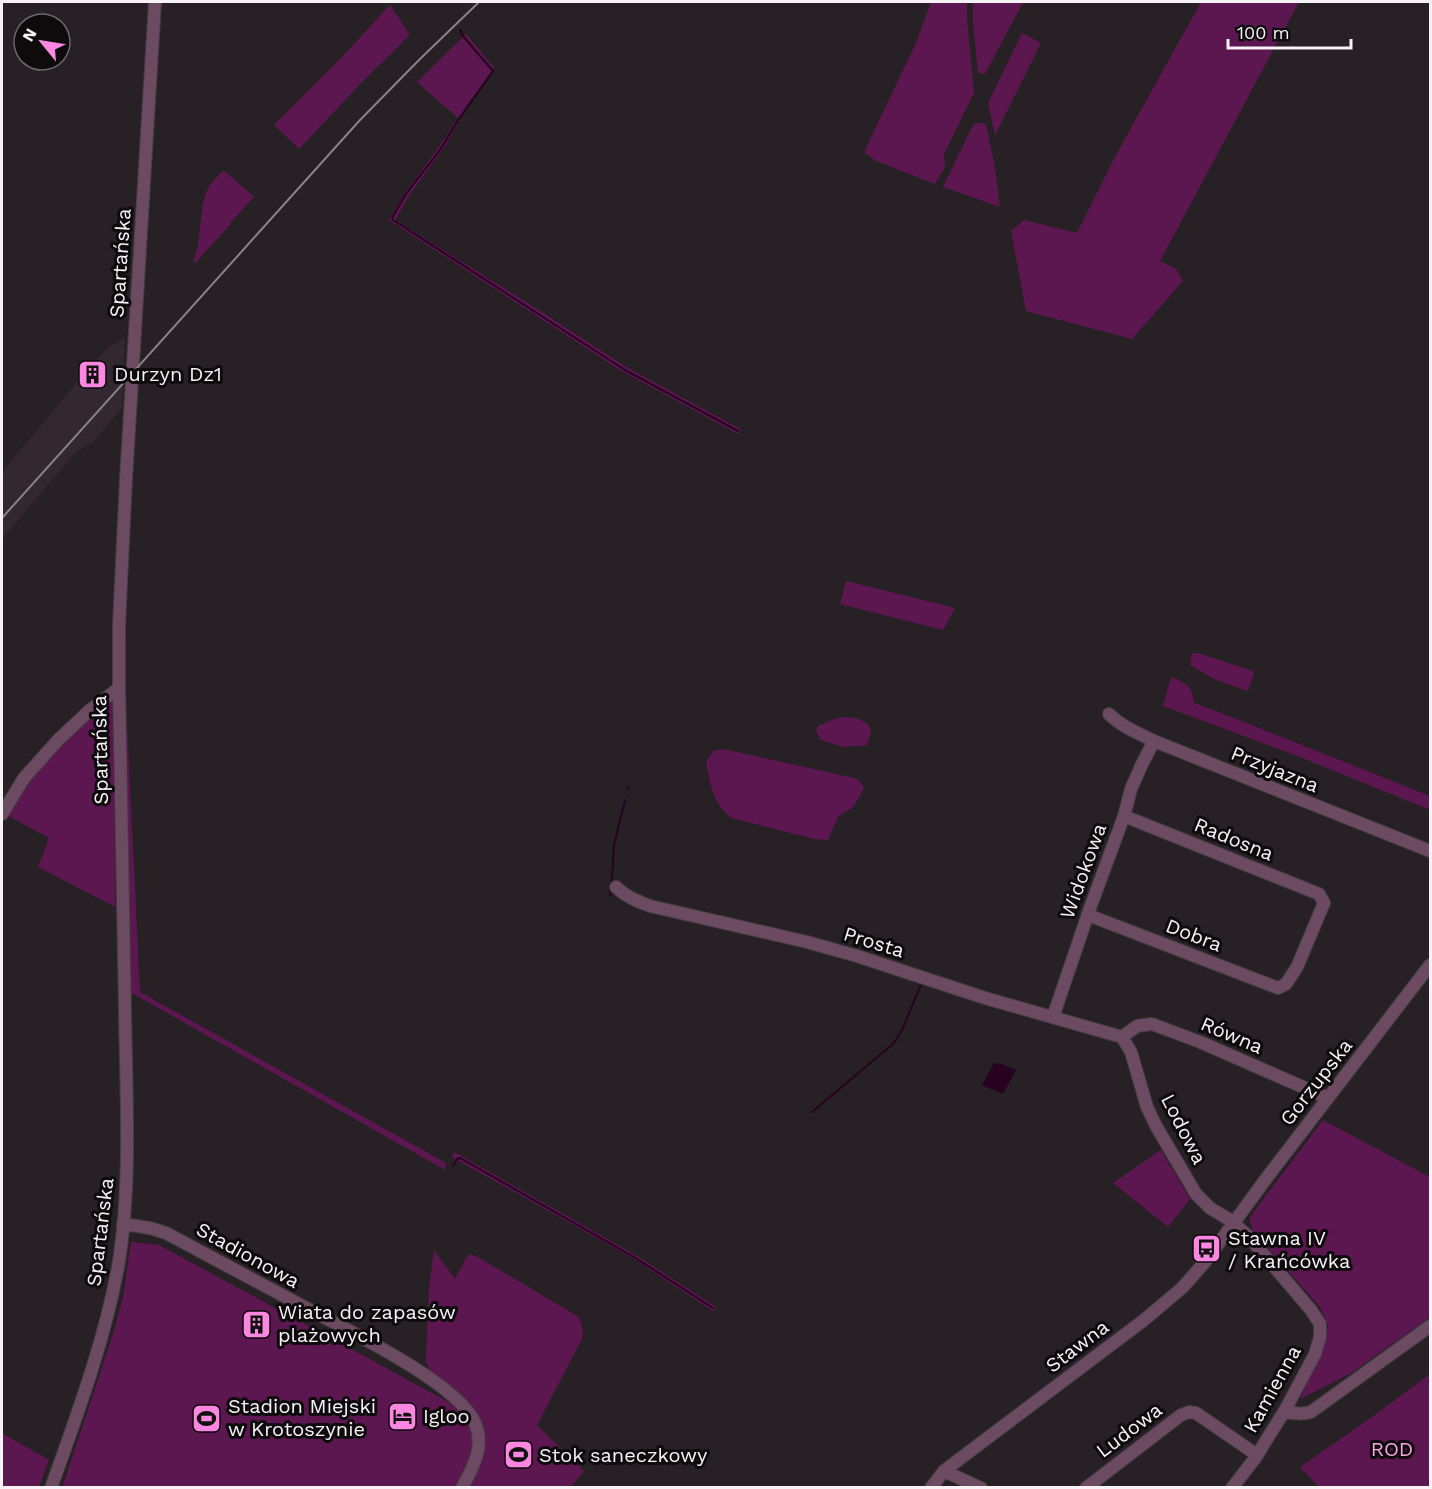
<svg xmlns="http://www.w3.org/2000/svg" width="1432" height="1489" viewBox="0 0 1432 1489" font-family="'Work Sans',sans-serif">
<style>
.built{fill:#332730}
.green{fill:#5d1750}
.water{fill:#280221}
.lines{fill:none;stroke-linecap:round;stroke-linejoin:round}
.stream{stroke:#280221;stroke-width:2}
.minor-casing{stroke:#443d42;stroke-width:14}
.minor{stroke:#6b4a62;stroke-width:12}
.rail{stroke:#898388;stroke-width:2}
.labels{text-anchor:middle;dominant-baseline:central;stroke-width:6;stroke-linejoin:round;paint-order:stroke}
.street-label{font-size:20px;fill:#f7f2f6;stroke:#0e0b0d}
.poi-label{font-size:20px;fill:#f7f2f6;stroke:#0e0b0d;text-anchor:start}
.park-label{font-size:20px;fill:#f9a4e3;stroke:#0e0b0d}
</style>
<rect width="100%" height="100%" fill="#272025"/>
<!-- built -->
<path class="built" d="M 125,337 L 122,408 L 94,441 L 75,453 L 2,539 L 2,472 L 102,353 Z"/>
<!-- green -->
<g class="green">
<path d="M 931,2 L 967,2 L 967,19 L 974,93 L 944,154 L 945,167 L 935,184 L 876,161 L 864,152 L 916,43 Z"/>
<path d="M 973,2 L 1023,2 L 985,74 L 978,73 L 973,24 Z"/>
<path d="M 1201,2 L 1299,2 L 1160,261 L 1176,269 L 1183,281 L 1132,339 L 1026,311 L 1011,231 L 1024,220 L 1077,233 L 1116,155 Z"/>
<path d="M 390,5 L 410,35 L 364,80 L 299,149 L 274,125 L 339,60 Z"/>
<path d="M 1022,33 L 1041,43 L 995,135 L 988,103 Z"/>
<path d="M 466,34 L 494,68 L 458,118 L 417,82 Z"/>
<path d="M 460,120 L 445,146 L 410,194 L 395,220 L 537,309 L 626,367 L 740,429 L 738,434 L 620,370 L 389,220 C 408,185 435,156 456,121 Z"/>
<path d="M 975,123 L 983,123 L 986,125 L 994,162 L 1000,207 L 943,187 L 971,129 Z"/>
<path d="M 223,171 L 226,172 L 254,197 L 230,223 L 231,224 L 195,263 L 193,261 C 204,237 197,206 210,185 C 213,180 219,176 223,171 Z"/>
<path d="M 846,581 L 955,608 L 943,630 L 840,604 Z"/>
<path d="M 1192,653 L 1198,653 L 1253,671 L 1254,673 L 1248,691 L 1216,680 L 1190,665 Z"/>
<path d="M 1171,677 C 1187,683 1192,686 1194,703 L 1232,717 L 1430,796 L 1430,810 L 1300,757 L 1163,706 Z"/>
<path d="M 114,700 L 115,907 L 38,867 L 49,838 L 3,813 L 31,774 L 105,701 Z"/>
<path d="M 126,703 L 140,992 L 446,1163 L 445,1170 L 130,992 L 123,709 Z"/>
<path d="M 840,717 L 857,718 L 868,724 L 871,733 L 867,745 L 843,747 L 821,740 L 816,731 L 819,725 Z"/>
<path d="M 724,749 L 858,779 L 864,788 L 854,806 L 838,817 L 828,840 L 814,839 L 732,818 C 713,805 710,783 706,762 L 713,751 Z"/>
<path d="M 1323,1120 L 1430,1177 L 1430,1317 L 1351,1373 L 1300,1399 L 1323,1342 L 1328,1326 L 1320,1307 L 1253,1231 L 1249,1218 Z"/>
<path d="M 1161,1150 L 1190,1199 L 1168,1227 L 1113,1183 Z"/>
<path d="M 454,1152 L 637,1256 L 716,1307 L 713,1311 L 631,1257 L 452,1157 Z"/>
<path d="M 131,1242 L 159,1245 L 456,1406 L 430,1372 L 426,1361 L 429,1287 L 434,1250 L 455,1279 L 466,1258 L 470,1254 L 476,1256 L 579,1317 L 583,1330 L 582,1339 L 537,1425 L 584,1471 L 571,1487 L 62,1488 L 114,1331 L 123,1297 Z"/>
<path d="M 1430,1374 L 1430,1487 L 1317,1487 L 1318,1486 L 1300,1467 L 1372,1417 Z"/>
<path d="M 2,1433 L 49,1460 L 39,1487 L 2,1487 Z"/>
</g>
<!-- water -->
<path class="water" d="M 994,1063 L 1001,1064 L 1016,1070 L 1003,1094 L 982,1085 Z"/>
<g class="lines">
<!-- stream -->
<g class="stream">
<path d="M 460,29 L 462,35 L 493,71 L 459,119 L 440,150 L 406,194 L 392,218 L 393,220 L 625,370 L 738,431"/>
<path d="M 627,788 L 628,787"/>
<path d="M 610,896 L 612,879 L 614,845 L 625,800"/>
<path d="M 812,1112 L 894,1043 L 902,1030 L 922,982"/>
<path d="M 453,1166 L 457,1159 L 460,1158 L 634,1257 L 713,1308"/>
</g>
<defs>
<g id="minor">
<path d="M 1109,714 C 1122,727 1138,733 1154,741 L 1430,851"/>
<path d="M 2,814 L 24,778 L 59,739 L 90,710 L 119,688"/>
<path d="M 616,887 C 626,897 637,901 650,906 L 807,942 L 857,956 L 985,998 L 1122,1037"/>
<path d="M 1088,915 L 1278,988 L 1286,984 L 1297,967 L 1324,903 L 1319,894 L 1124,816"/>
<path d="M 1053,1017 L 1090,908 L 1124,816 L 1131,789 L 1142,764 L 1154,741"/>
<path d="M 1122,1037 L 1131,1052 L 1147,1107 L 1156,1126 L 1196,1194 L 1210,1208 L 1230,1220 L 1248,1236 L 1311,1310 L 1320,1324 L 1320,1337 L 1315,1354 L 1284,1412 L 1270,1434 L 1256,1457 L 1232,1488"/>
<path d="M 1122,1037 L 1137,1026 L 1152,1024 L 1200,1042 L 1328,1098"/>
<path d="M 123,1224 L 150,1228 L 166,1233 C 209,1256 252,1279 295,1302 C 337,1325 458,1382 475,1423 C 485,1446 473,1468 462,1488"/>
<path d="M 1284,1412 C 1293,1413 1302,1415 1311,1412 L 1430,1326"/>
<path d="M 944,1471 L 981,1488"/>
<path d="M 51,1488 C 77,1415 104,1343 118,1267 C 132,1183 126,1095 125,1010 C 122,902 121,795 119,688 L 119,625 L 126,479 L 155,2"/>
<path d="M 931,1488 L 944,1471 L 953,1464 L 1144,1320 L 1182,1288 L 1205,1262 L 1268,1176 L 1430,965"/>
<path d="M 1086,1488 L 1181,1415 L 1189,1412 L 1196,1413 L 1257,1455"/>
</g>
</defs>
<!-- minor casing -->
<use href="#minor" class="minor-casing"/>
<!-- minor -->
<use href="#minor" class="minor"/>
<!-- rail -->
<path class="rail" d="M 2,518 L 360,120 L 420,59 L 479,2"/>
</g>
<!-- icons -->
<defs>
<symbol id="building-square" viewBox="-11 -11 22 22"><rect x="-9" y="-9" width="18" height="18" rx="4" fill="#fd86e1" stroke="#0e0b0d"/><path d="M-4-6H4V6H1V3H-1V6H-4ZM-2.5-4.3h1.7v1.8h-1.7ZM.8-4.3h1.7v1.8H.8ZM-2.5-1h1.7V.8h-1.7ZM.8-1h1.7V.8H.8Z" fill="#111"/></symbol>
<symbol id="bus-square" viewBox="-11 -11 22 22"><rect x="-9" y="-9" width="18" height="18" rx="4" fill="#fd86e1" stroke="#0e0b0d"/><path d="M-5-6H5V4H4V6H2V4H-2V6H-4V4H-5ZM-3.5-4V0h7V-4ZM-3.5 1.2v1.5H-2V1.2ZM2 1.2v1.5H3.5V1.2Z" fill="#111"/></symbol>
<symbol id="hotel-square" viewBox="-11 -11 22 22"><rect x="-9" y="-9" width="18" height="18" rx="4" fill="#fd86e1" stroke="#0e0b0d"/><path d="M-6-4.5h1.5V1H6V5H4.5V3h-9V5H-6ZM-4 0a1.8 1.8 0 1 1 3.6 0ZM.5 0V-2.5h3Q6-2.5 6 0Z" fill="#111"/></symbol>
<symbol id="stadium-square" viewBox="-11 -11 22 22"><rect x="-9" y="-9" width="18" height="18" rx="4" fill="#fd86e1" stroke="#0e0b0d"/><path d="M0-5a6.5 5 0 1 0 0 10a6.5 5 0 1 0 0-10ZM-3.5-1.8h7v3.6h-7Z" fill="#111"/></symbol>
</defs>
<g fill-rule="evenodd">
<use href="#building-square" x="76" y="358" width="33" height="33"/>
<use href="#bus-square" x="1190" y="1232" width="33" height="33"/>
<use href="#building-square" x="240" y="1308" width="33" height="33"/>
<use href="#hotel-square" x="386" y="1400" width="33" height="33"/>
<use href="#stadium-square" x="190" y="1402" width="33" height="33"/>
<use href="#stadium-square" x="502" y="1438" width="33" height="33"/>
</g>
<g class="labels">
<!-- street labels -->
<g class="street-label">
<text transform="translate(120 263) rotate(-86)">Spartańska</text>
<text transform="translate(100 750) rotate(-91)">Spartańska</text>
<text transform="translate(1275 769) rotate(22)">Przyjazna</text>
<text transform="translate(1234 839) rotate(22)">Radosna</text>
<text transform="translate(1083 871) rotate(-70)">Widokowa</text>
<text transform="translate(1194 935) rotate(21)">Dobra</text>
<text transform="translate(874 942) rotate(17)">Prosta</text>
<text transform="translate(1232 1035) rotate(23)">Równa</text>
<text transform="translate(1316 1082) rotate(-52)">Gorzupska</text>
<text transform="translate(1184 1129) rotate(63)">Lodowa</text>
<text transform="translate(100 1232) rotate(-83)">Spartańska</text>
<text transform="translate(248 1255) rotate(29)">Stadionowa</text>
<text transform="translate(1077 1346) rotate(-37)">Stawna</text>
<text transform="translate(1272 1389) rotate(-61)">Kamienna</text>
<text transform="translate(1129 1430) rotate(-37)">Ludowa</text>
</g>
<!-- poi labels -->
<g class="poi-label">
<text x="114" y="374">Durzyn Dz1</text>
<text x="1228" y="1238">Stawna IV<tspan x="1228" dy="23">/ Krańcówka</tspan></text>
<text x="278" y="1312">Wiata do zapasów<tspan x="278" dy="23">plażowych</tspan></text>
<text x="228" y="1406">Stadion Miejski<tspan x="228" dy="23">w Krotoszynie</tspan></text>
<text x="423" y="1416">Igloo</text>
<text x="539" y="1455">Stok saneczkowy</text>
</g>
<!-- park labels -->
<g class="park-label">
<text x="1392" y="1449">ROD</text>
</g>
</g>
<!-- border -->
<rect width="1432" height="1489" fill="none" stroke="#f7f2f6" stroke-width="6"/>
<!-- north arrow -->
<g transform="translate(42 42) rotate(300)"><circle r="28" fill="#0e0b0d" stroke="#6b676a" stroke-width="1.5"/>
<path d="M0-4.5L10 22L0 15L-10 22Z" fill="#fd86e1"/>
<text y="-9" font-size="16" font-weight="bold" text-anchor="middle" fill="#f7f2f6">N</text>
</g>
<!-- scale -->
<path d="M1228 39v9h123v-9" fill="none" stroke="#f7f2f6" stroke-width="3"/>
<text x="1237" y="39" font-size="18" fill="#f7f2f6" stroke="#0e0b0d" stroke-width="4.5" paint-order="stroke">100 m</text>
</svg>
